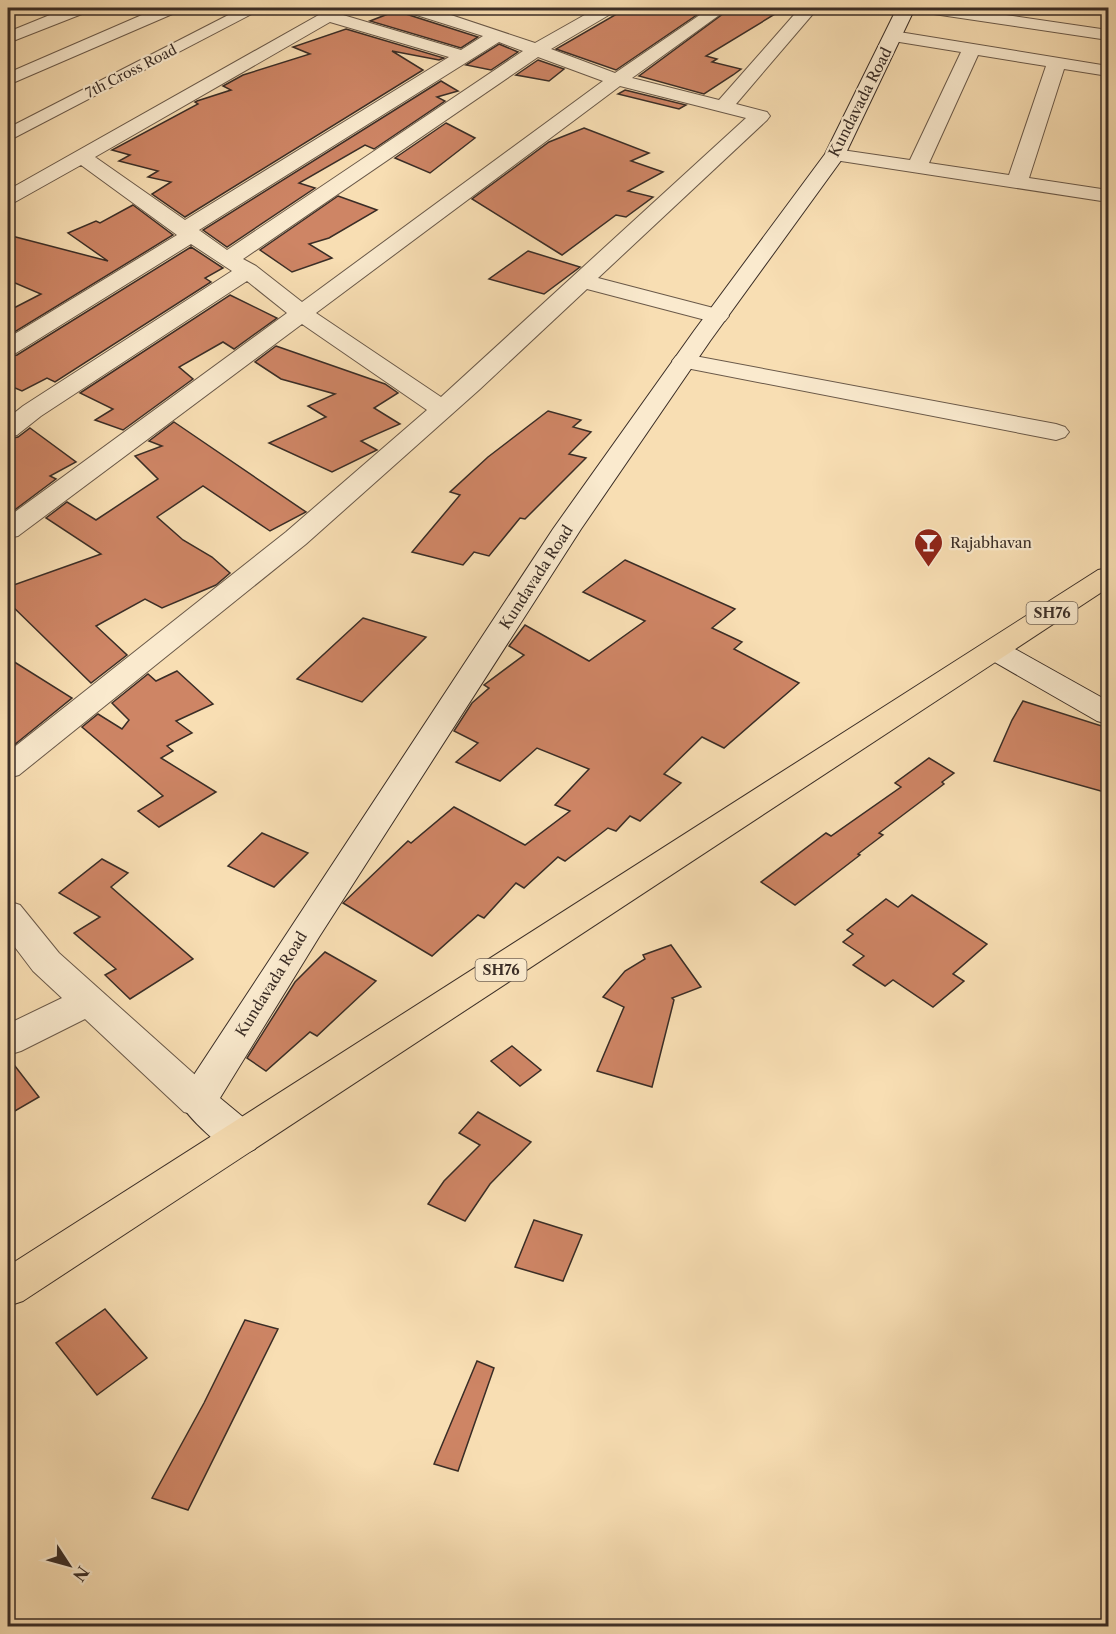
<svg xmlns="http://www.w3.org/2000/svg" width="1116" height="1634" viewBox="0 0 1116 1634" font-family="'Libre Caslon Text',serif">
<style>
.building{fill:#ce8565;stroke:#3a2d26;stroke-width:1.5}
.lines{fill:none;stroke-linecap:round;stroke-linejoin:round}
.street-casing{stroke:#6a5949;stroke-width:2}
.secondary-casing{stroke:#3a2d26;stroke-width:2}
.primary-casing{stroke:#3a2d26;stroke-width:2}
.street{fill:#faeace;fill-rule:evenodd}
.secondary{fill:#faeace;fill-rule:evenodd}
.primary{fill:#f8deb3;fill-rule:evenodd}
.labels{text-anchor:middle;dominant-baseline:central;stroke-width:4.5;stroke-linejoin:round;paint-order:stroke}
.far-street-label{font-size:14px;fill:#3a2d26;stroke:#faeace}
.shield{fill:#faeace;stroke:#746658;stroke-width:1.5}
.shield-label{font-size:14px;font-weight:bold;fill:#3a2d26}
.street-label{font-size:15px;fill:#3a2d26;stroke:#faeace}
.poi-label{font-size:15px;fill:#3a2d26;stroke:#faeace;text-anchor:start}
</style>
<rect width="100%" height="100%" fill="#f8deb3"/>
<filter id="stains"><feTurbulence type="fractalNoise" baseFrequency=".00333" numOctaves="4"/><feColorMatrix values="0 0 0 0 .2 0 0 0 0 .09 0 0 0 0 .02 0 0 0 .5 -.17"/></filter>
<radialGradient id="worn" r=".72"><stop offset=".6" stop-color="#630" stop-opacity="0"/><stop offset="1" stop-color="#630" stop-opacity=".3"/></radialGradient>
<!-- building -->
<g class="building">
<path d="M 627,8 L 707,8 L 616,70 L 556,49 Z"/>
<path d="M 731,8 L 785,8 L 706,56 L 717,59 L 712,62 L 741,69 L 733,75 L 704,94 L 639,76 Z"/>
<path d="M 401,9 L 406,14 L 478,37 L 461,48 L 370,21 Z"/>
<path d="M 346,29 L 444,58 L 439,60 L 392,51 L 423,70 L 185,217 L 152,194 L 171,182 L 148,177 L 158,171 L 119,161 L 130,155 L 112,150 L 198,104 L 195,102 L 197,101 L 231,90 L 223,86 L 243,75 L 310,54 L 293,47 Z"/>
<path d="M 499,44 L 518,52 L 491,70 L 466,65 Z"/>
<path d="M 538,60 L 564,69 L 549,81 L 516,75 Z"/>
<path d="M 441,81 L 458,91 L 437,97 L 445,101 L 374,149 L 365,145 L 299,183 L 315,188 L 227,247 L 203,230 Z"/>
<path d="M 625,90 L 686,105 L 679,109 L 618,94 Z"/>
<path d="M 446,123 L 475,138 L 430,173 L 395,158 Z"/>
<path d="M 584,128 L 649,153 L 631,161 L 663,172 L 628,191 L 653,197 L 626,217 L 616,215 L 562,255 L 472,199 L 549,142 Z"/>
<path d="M 338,196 L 377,210 L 329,238 L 309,244 L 332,258 L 292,272 L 260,250 Z"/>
<path d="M 133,205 L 173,235 L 8,336 L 8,311 L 41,294 L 8,280 L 8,235 L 108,261 L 68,233 L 96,221 L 100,223 Z"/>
<path d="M 191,247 L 223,268 L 205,278 L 211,282 L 55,382 L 47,378 L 22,391 L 8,385 L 8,357 L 17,355 Z"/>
<path d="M 528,251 L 580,267 L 544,294 L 489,279 Z"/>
<path d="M 230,295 L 277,318 L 234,349 L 223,342 L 179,367 L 193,379 L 123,430 L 95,420 L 113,409 L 80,393 Z"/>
<path d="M 276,346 L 385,384 L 398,393 L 374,408 L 400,424 L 361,441 L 377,450 L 332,472 L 269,443 L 326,417 L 308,406 L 335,394 L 281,379 L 255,362 Z"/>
<path d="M 548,411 L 581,420 L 573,427 L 591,432 L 569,454 L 586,458 L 525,519 L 520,518 L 489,556 L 474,552 L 463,565 L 412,552 L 460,495 L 450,492 L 488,457 Z"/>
<path d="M 174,422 L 306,512 L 270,531 L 203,486 L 157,517 L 183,540 L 212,557 L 230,573 L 216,585 L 162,608 L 145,599 L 96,626 L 127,655 L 91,683 L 8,602 L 8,587 L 101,554 L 46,518 L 67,502 L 96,520 L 158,479 L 135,456 L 162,446 L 149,441 Z"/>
<path d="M 30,428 L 76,462 L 50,476 L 56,479 L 8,515 L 8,439 L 18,437 Z"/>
<path d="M 625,560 L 735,609 L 712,628 L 742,642 L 734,649 L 799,683 L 724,748 L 702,737 L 664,774 L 681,783 L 640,821 L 630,816 L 616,831 L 608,828 L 565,861 L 558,857 L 524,888 L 516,883 L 484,918 L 478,915 L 432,956 L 343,903 L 408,841 L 411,843 L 454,807 L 525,845 L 570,811 L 555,805 L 589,769 L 537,748 L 500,781 L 456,762 L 478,743 L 454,731 L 472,703 L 489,688 L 484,685 L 524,655 L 509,646 L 525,625 L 589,661 L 645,621 L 583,592 Z"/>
<path d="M 363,618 L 426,637 L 362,702 L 297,679 Z"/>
<path d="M 8,658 L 72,698 L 8,750 Z"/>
<path d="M 177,671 L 213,704 L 176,721 L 192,733 L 167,746 L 173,751 L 161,758 L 216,792 L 159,827 L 138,811 L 163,796 L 82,727 L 98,714 L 122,729 L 129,720 L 112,703 L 148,674 L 156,681 Z"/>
<path d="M 1023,701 L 1108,728 L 1108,793 L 994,761 L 1012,720 Z"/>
<path d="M 929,758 L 954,773 L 942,782 L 944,784 L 879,833 L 883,835 L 858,854 L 860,855 L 795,905 L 761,882 L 826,833 L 831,836 L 901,787 L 895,783 Z"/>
<path d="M 262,833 L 308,853 L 274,887 L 228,866 Z"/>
<path d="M 102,859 L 128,873 L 111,887 L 193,959 L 130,999 L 105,975 L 116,969 L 74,933 L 100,917 L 59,893 Z"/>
<path d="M 912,895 L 987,944 L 953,974 L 964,981 L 933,1007 L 893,980 L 885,986 L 853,965 L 864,956 L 843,942 L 853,934 L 847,930 L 886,899 L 898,907 Z"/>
<path d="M 671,945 L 701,987 L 672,998 L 674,1000 L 652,1087 L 597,1071 L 624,1007 L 603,997 L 625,971 L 645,959 L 643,955 Z"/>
<path d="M 325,952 L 376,981 L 317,1036 L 310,1032 L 266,1071 L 247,1058 L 295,982 Z"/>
<path d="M 512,1046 L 541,1070 L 520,1086 L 491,1061 Z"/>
<path d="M 8,1057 L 39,1097 L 8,1115 Z"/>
<path d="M 478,1112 L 531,1142 L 490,1184 L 465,1221 L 428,1204 L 444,1181 L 480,1145 L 459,1133 Z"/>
<path d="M 534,1220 L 582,1235 L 563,1281 L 515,1267 Z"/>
<path d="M 105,1309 L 147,1358 L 97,1395 L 56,1343 Z"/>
<path d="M 245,1320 L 278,1329 L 188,1510 L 152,1498 L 204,1403 Z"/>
<path d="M 477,1361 L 494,1368 L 458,1471 L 434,1464 Z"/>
</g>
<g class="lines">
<defs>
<g id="street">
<path d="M 67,8 L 90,8 L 87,12 L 8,43 L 8,32 Z"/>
<path d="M 158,8 L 180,8 L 177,12 L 8,85 L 8,73 Z"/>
<path d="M 242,8 L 263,8 L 8,141 L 8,128 Z"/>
<path d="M 331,8 L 351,8 L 343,15 L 461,50 L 483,36 L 407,12 L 405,8 L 430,8 L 535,43 L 597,8 L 616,8 L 614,12 L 551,49 L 615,73 L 710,8 L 729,8 L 632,78 L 719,100 L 800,8 L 818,8 L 736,104 L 767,112 L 770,116 L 767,120 L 598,278 L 725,311 L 729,316 L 725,321 L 717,323 L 587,289 L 480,389 L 306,544 L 19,775 L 8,778 L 8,752 L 286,532 L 427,410 L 302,324 L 18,536 L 8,538 L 8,517 L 287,313 L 247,281 L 41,416 L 17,435 L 8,437 L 8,418 L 23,406 L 232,271 L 191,244 L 16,353 L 8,355 L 8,338 L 177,235 L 81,165 L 15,202 L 8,204 L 8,190 ZM 330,22 L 449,57 L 185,220 L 95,157 ZM 499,42 L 523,51 L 227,250 L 199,230 ZM 538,57 L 603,81 L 302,302 L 256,266 L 243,259 ZM 620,86 L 746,118 L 441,397 L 316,313 Z"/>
<path d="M 918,8 L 958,8 L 1108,30 L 1108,40 L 927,13 Z"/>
<path d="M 893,31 L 1108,66 L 1108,76 L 1064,69 L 1029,178 L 1108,190 L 1108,202 L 828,159 L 825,155 L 828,151 L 835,149 L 910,160 L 961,52 L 887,40 L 884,36 L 887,32 ZM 978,55 L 1046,66 L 1009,175 L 929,163 Z"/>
<path d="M 684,354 L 1056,424 L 1065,427 L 1069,432 L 1065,437 L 1056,440 L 676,366 L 672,361 L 676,356 Z"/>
<path d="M 8,901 L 20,905 L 59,953 L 212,1090 L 217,1101 L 212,1112 L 198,1116 L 184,1112 L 85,1019 L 21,1051 L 8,1055 L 8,1024 L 62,998 L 33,971 L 8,938 Z"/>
</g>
<g id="secondary">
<path d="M 897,8 L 915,8 L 845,155 L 710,341 L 581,529 L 319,937 L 220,1098 L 255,1127 L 261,1138 L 255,1149 C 251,1151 245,1154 241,1154 C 224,1154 186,1115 179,1101 L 184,1090 L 553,529 L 694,331 L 825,154 Z"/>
<path d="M 995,641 L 1006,644 L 1108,701 L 1108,724 L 1097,721 L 984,656 L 980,650 L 984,644 Z"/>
</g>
<path id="primary" d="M 1108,568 L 1108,588 L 23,1301 L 8,1306 L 8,1266 L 1098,570 Z"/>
</defs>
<!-- street casing -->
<use href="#street" class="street-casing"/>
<!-- secondary casing -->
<use href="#secondary" class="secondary-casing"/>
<!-- primary casing -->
<use href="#primary" class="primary-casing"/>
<!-- street -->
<use href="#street" class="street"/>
<!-- secondary -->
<use href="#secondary" class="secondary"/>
<!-- primary -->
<use href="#primary" class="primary"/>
</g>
<!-- icons -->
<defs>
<symbol id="bar-pin" viewBox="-11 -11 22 30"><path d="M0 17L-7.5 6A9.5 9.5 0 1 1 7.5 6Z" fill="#8f2418" stroke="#faeace"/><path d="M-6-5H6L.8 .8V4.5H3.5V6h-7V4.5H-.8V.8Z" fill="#fff"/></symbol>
</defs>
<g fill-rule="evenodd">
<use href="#bar-pin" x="912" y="526" width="33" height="45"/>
</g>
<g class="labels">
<!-- far-street labels -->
<g class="far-street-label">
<text transform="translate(131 71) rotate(-27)">7th Cross Road</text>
</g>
<!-- shield labels -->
<g class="shield">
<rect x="1026.5" y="602" width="51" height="22" rx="4.5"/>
<rect x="475.5" y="959" width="51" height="22" rx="4.5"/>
</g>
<g class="shield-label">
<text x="1052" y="613">SH76</text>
<text x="501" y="970">SH76</text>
</g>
<!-- street labels -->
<g class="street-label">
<text transform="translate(860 102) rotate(-63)">Kundavada Road</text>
<text transform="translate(536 577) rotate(-57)">Kundavada Road</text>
<text transform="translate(271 984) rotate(-58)">Kundavada Road</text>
</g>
<!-- poi labels -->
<g class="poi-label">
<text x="950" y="542">Rajabhavan</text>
</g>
</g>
<!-- margin -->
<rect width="1116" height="1634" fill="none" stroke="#f8deb3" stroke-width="30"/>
<rect x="9" y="9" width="1098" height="1616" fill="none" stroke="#3a2d26" stroke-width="3"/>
<rect x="15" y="15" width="1086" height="1604" fill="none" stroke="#3a2d26" stroke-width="1.5"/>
<!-- north arrow -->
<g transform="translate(69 1565) rotate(126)" stroke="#faeace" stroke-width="4.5" paint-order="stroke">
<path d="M0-4.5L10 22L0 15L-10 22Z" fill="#3a2d26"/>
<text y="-9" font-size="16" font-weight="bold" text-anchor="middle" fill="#3a2d26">N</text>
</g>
<rect width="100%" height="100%" filter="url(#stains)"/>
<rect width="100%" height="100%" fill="url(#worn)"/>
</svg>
